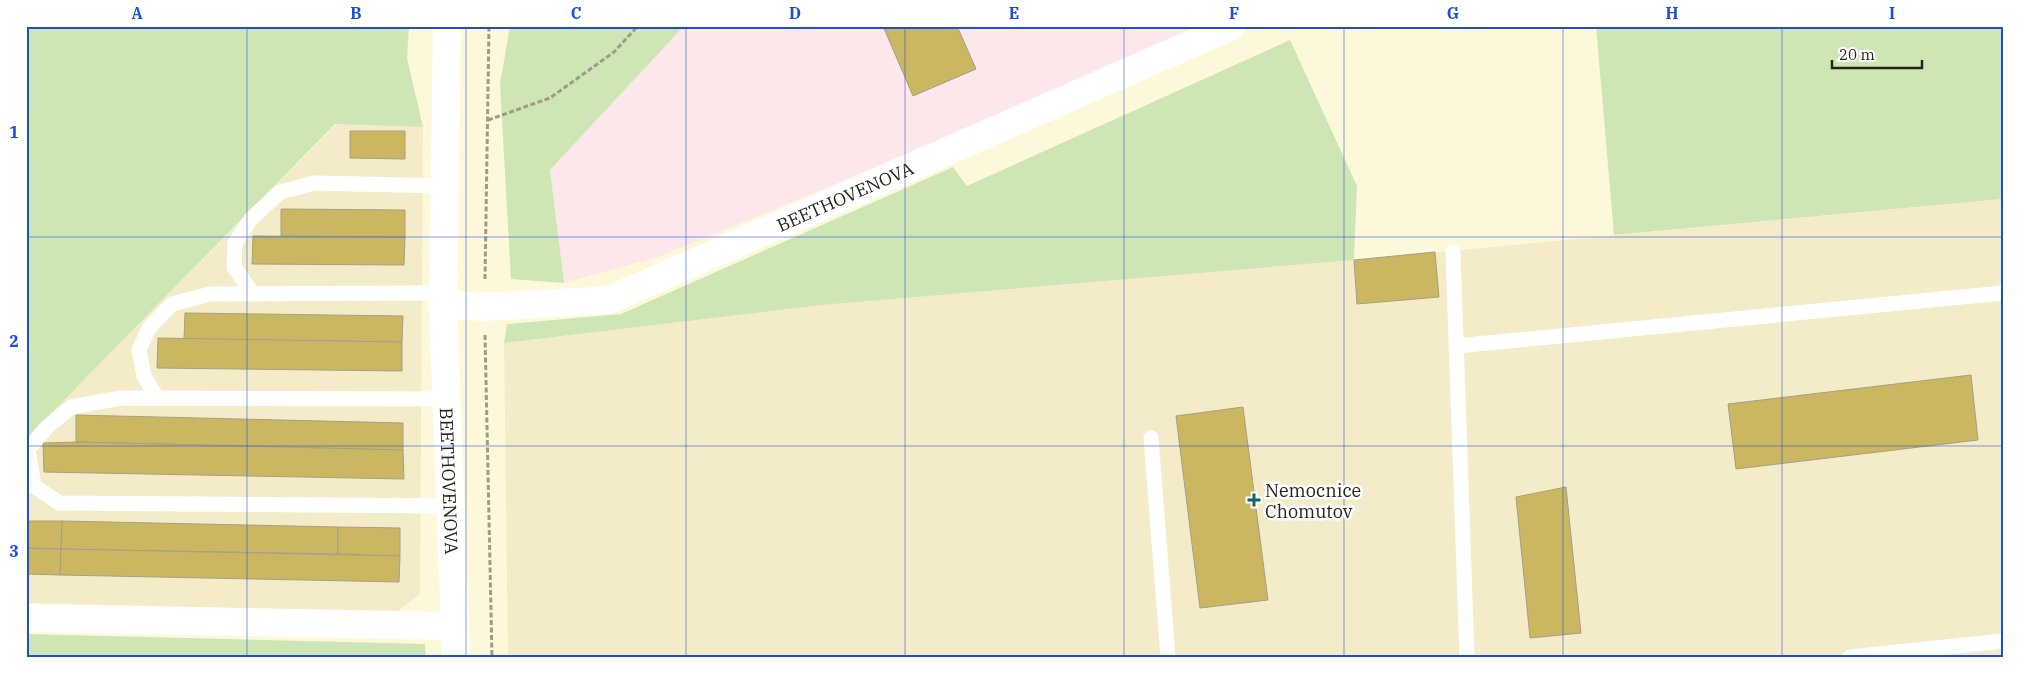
<svg xmlns="http://www.w3.org/2000/svg" width="2029" height="683" viewBox="0 0 2029 683" font-family="'IBM Plex Serif',serif">
<style>
.commercial{fill:#fce7eb}
.built{fill:#f4ecc8}
.green{fill:#cee6b4}
.building{fill:#cbb762;stroke:#a59f84}
.lines{fill:none;stroke-linecap:round;stroke-linejoin:round}
.path{stroke:#9f9b86;stroke-width:3;stroke-dasharray:5 2.5;stroke-linecap:butt}
.service{stroke:#fff;stroke-width:15}
.minor{stroke:#fff;stroke-width:28}
.grid{fill:none;stroke:#1d4ed8;stroke-width:1;stroke-opacity:0.55}
.poi-dot{fill:#136360;stroke:#fff;stroke-width:2}
.labels{text-anchor:middle;dominant-baseline:central;stroke-width:5;stroke-linejoin:round;paint-order:stroke}
.street-label{font-size:18px;fill:#262419;stroke:#fff}
.poi-label{font-size:18px;fill:#262419;stroke:#fff;text-anchor:start}
.neatline{fill:none;stroke:#1d4ed8;stroke-width:2}
.grid-label{font-size:16px;text-anchor:middle;font-weight:bold;fill:#1d4ed8}
</style>
<rect width="100%" height="100%" fill="#fef8db"/>
<!-- commercial -->
<path class="commercial" d="M 684,26 L 1202,26 L 838,183 L 661,256 L 564,283 L 550,170 Z"/>
<!-- built -->
<g class="built">
<path d="M 336,124 L 423,127 L 420,594 L 397,612 L 26,603 L 26,439 Z"/>
<path d="M 2003,199 L 2003,657 L 508,657 L 504,343 L 822,305 L 1354,260 Z"/>
</g>
<!-- green -->
<g class="green">
<path d="M 26,26 L 409,26 L 407,58 L 423,127 L 335,124 L 26,439 Z"/>
<path d="M 510,26 L 684,26 L 550,170 L 564,283 L 511,279 L 500,84 Z"/>
<path d="M 1596,26 L 2003,26 L 2003,199 L 1614,235 Z"/>
<path d="M 1290,40 L 1357,186 L 1354,260 L 822,305 L 504,343 L 507,324 L 621,314 L 953,167 L 967,186 Z"/>
<path d="M 26,634 L 425,644 L 426,657 L 26,657 Z"/>
</g>
<!-- building -->
<g class="building">
<path d="M 883,26 L 957,26 L 976,69 L 913,96 Z"/>
<path d="M 350,131 L 405,131 L 405,159 L 350,158 Z"/>
<path d="M 281,209 L 405,210 L 405,237 L 281,236 Z"/>
<path d="M 253,236 L 405,237 L 404,265 L 252,264 Z"/>
<path d="M 1435,252 L 1439,297 L 1357,304 L 1354,260 Z"/>
<path d="M 185,313 L 403,316 L 402,342 L 184,339 Z"/>
<path d="M 158,338 L 402,342 L 402,371 L 157,368 Z"/>
<path d="M 1971,375 L 1978,440 L 1736,469 L 1728,404 Z"/>
<path d="M 1243,407 L 1268,600 L 1200,608 L 1176,416 Z"/>
<path d="M 76,415 L 403,423 L 403,450 L 76,442 Z"/>
<path d="M 76,442 L 403,450 L 404,479 L 44,472 L 43,443 Z"/>
<path d="M 1566,487 L 1581,633 L 1530,638 L 1516,497 Z"/>
<path d="M 26,521 L 62,521 L 61,549 L 26,548 Z"/>
<path d="M 62,521 L 338,527 L 338,554 L 61,549 Z"/>
<path d="M 338,527 L 400,528 L 400,556 L 338,554 Z"/>
<path d="M 26,548 L 61,549 L 60,575 L 26,574 Z"/>
<path d="M 61,549 L 400,556 L 399,582 L 60,575 Z"/>
</g>
<g class="lines">
<!-- path -->
<g class="path">
<path d="M 488,120 L 550,98 L 614,52 L 638,26"/>
<path d="M 485,279 L 489,26"/>
<path d="M 485,335 L 492,657"/>
</g>
<!-- service -->
<g class="service">
<path d="M 1453,252 L 1467,657"/>
<path d="M 253,294 L 234,267 L 235,243 L 251,219 L 280,192 L 315,183 L 445,186"/>
<path d="M 1456,346 L 2003,293"/>
<path d="M 157,398 L 144,376 L 139,350 L 149,328 L 172,304 L 210,294 L 443,293"/>
<path d="M 446,399 L 121,398 L 71,407 L 47,427 L 28,449 L 34,486 L 59,503 L 450,506"/>
<path d="M 1151,438 L 1168,657"/>
<path d="M 1850,657 L 2003,641"/>
</g>
<!-- minor -->
<g class="minor">
<path id="s1" d="M 447,26 L 443,304 L 456,657"/>
<path id="s2" d="M 443,304 L 484,307 L 609,300 L 1232,26"/>
<path d="M 26,618 L 454,626"/>
</g>
</g>
<!-- grid -->
<path class="grid" d="M 247,26 L 247,657M 466,26 L 466,657M 686,26 L 686,657M 905,26 L 905,657M 1124,26 L 1124,657M 1344,26 L 1344,657M 1563,26 L 1563,657M 1782,26 L 1782,657M 26,237 L 2003,237M 26,446 L 2003,446"/>
<!-- markers -->
<path class="poi-dot" d="M1251.5 492.5h5v5h5v5h-5v5h-5v-5h-5v-5h5z"/>
<g class="labels">
<!-- street labels -->
<g class="street-label">
<text stroke="none"><textPath href="#s2" startOffset="424">BEETHOVENOVA</textPath></text>
<text stroke="none"><textPath href="#s1" startOffset="455">BEETHOVENOVA</textPath></text>
</g>
<!-- poi labels -->
<g class="poi-label">
<text x="1265" y="490">Nemocnice<tspan x="1265" dy="21">Chomutov</tspan></text>
</g>
</g>
<!-- border -->
<rect width="2029" height="683" fill="none" stroke="#ffffff" stroke-width="55"/>
<!-- scale -->
<path d="M1832 60v8h90v-8" fill="none" stroke="#262419" stroke-width="2.5"/>
<text x="1839" y="60" font-size="15" fill="#262419" stroke="#ffffff" stroke-width="4" paint-order="stroke">20 m</text>
<rect x="28" y="28" width="1974" height="628" class="neatline"/>
<g class="grid-label">
<text x="137" y="19">A</text>
<text x="356" y="19">B</text>
<text x="576" y="19">C</text>
<text x="795" y="19">D</text>
<text x="1014" y="19">E</text>
<text x="1234" y="19">F</text>
<text x="1453" y="19">G</text>
<text x="1672" y="19">H</text>
<text x="1892" y="19">I</text>
<text x="14" y="138">1</text>
<text x="14" y="347">2</text>
<text x="14" y="557">3</text>
</g>
</svg>
